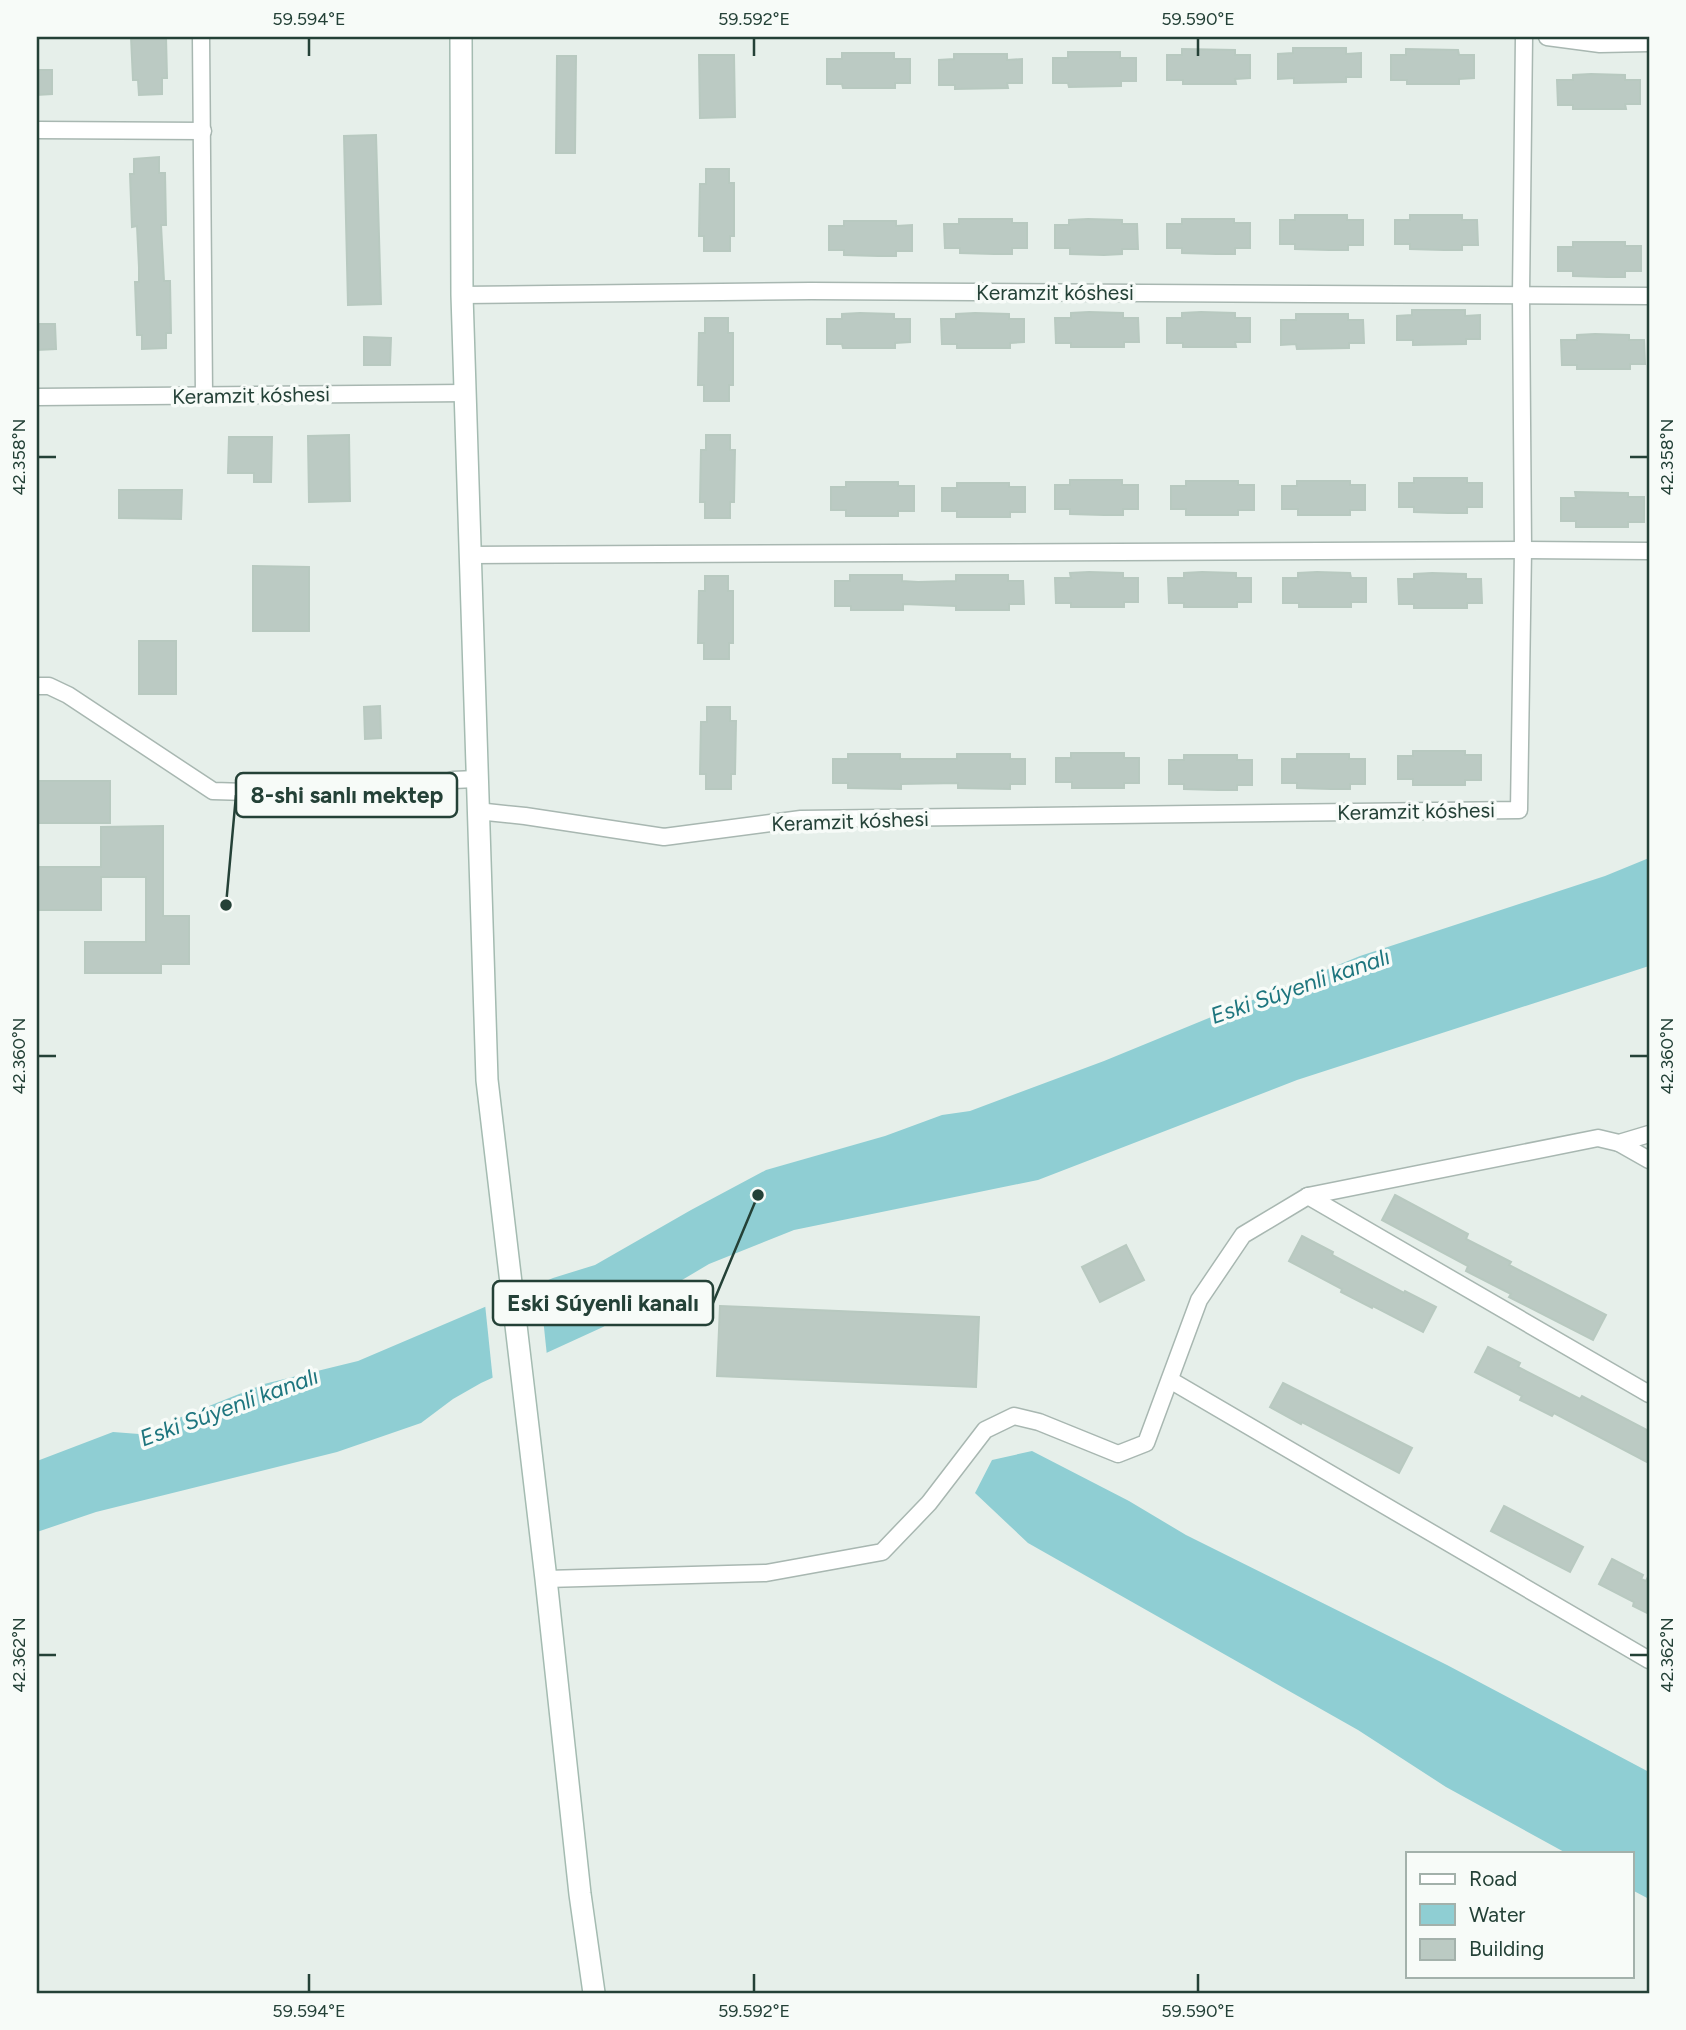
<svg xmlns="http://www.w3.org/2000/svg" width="1686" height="2030" viewBox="0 0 1686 2030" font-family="Figtree,sans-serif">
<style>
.water{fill:#8fced3}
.pier{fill:#e6efea}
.building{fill:#bbcac3;stroke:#b8c9c0;stroke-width:2}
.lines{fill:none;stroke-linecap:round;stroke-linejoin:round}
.street-casing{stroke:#a8b7b1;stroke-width:19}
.secondary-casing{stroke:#a4bbb1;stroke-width:24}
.street{stroke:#fff;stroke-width:16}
.secondary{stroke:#fff;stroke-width:21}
.ticks{fill:none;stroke:#244137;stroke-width:2.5}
.labels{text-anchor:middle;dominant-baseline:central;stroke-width:7;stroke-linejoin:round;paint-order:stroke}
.street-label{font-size:21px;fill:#244137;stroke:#f7fbf8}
.water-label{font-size:23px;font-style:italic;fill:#1d757e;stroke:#f7fbf8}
.leader{fill:none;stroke:#244137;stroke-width:2.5}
.callout-dot{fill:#244137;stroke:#f7fbf8;stroke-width:2.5}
.callout{fill:#f7fbf8;stroke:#244137;stroke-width:2.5}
.callout-label{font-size:23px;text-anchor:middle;font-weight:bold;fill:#244137}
.neatline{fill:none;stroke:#244137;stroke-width:2.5}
.ticks-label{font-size:18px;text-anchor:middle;fill:#244137}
</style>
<rect width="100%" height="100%" fill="#e6efea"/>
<!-- water -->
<g class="water">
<path d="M 1649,858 L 1649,966 L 1297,1080 L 1038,1180 L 794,1230 L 709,1264 L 603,1327 L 481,1383 L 453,1399 L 421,1423 L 337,1452 L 96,1512 L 37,1532 L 37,1461 L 113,1432 L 139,1434 L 264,1384 L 358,1361 L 553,1278 L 595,1265 L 691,1210 L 766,1170 L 885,1136 L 942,1115 L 970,1111 L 1104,1061 L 1360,956 L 1605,876 Z"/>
<path d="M 1032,1451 L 1129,1501 L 1186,1535 L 1447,1665 L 1649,1772 L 1649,1899 L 1632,1890 L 1632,1853 L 1566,1853 L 1446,1787 L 1358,1730 L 1028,1543 L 975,1493 L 992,1460 Z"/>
</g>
<!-- pier -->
<path class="pier" d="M 539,1280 L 547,1356 L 493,1381 L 485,1304 Z"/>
<!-- building -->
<g class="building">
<path d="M 131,37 L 166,37 L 167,78 L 162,78 L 162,94 L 139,95 L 138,80 L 133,80 Z"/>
<path d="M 1293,48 L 1346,48 L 1346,54 L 1361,53 L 1361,77 L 1346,77 L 1346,82 L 1294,83 L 1294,78 L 1278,79 L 1278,54 L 1293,53 Z"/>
<path d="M 1182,49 L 1235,50 L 1235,55 L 1250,55 L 1250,78 L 1235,79 L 1236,84 L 1183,84 L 1183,80 L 1167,80 L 1167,55 L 1182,55 Z"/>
<path d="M 1406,49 L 1458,50 L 1459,55 L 1474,55 L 1474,78 L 1459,79 L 1459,84 L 1407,84 L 1407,80 L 1391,80 L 1391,55 L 1406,55 Z"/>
<path d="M 1068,52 L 1120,52 L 1120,58 L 1136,58 L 1136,81 L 1121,81 L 1121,86 L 1069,87 L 1068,83 L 1053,83 L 1053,58 L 1068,58 Z"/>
<path d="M 842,53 L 894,53 L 894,59 L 910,59 L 910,83 L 895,83 L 895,88 L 843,88 L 842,84 L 827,84 L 827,59 L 842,59 Z"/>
<path d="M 954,54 L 1007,54 L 1007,60 L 1022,59 L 1022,83 L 1007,83 L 1008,88 L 955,89 L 955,85 L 939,85 L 939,60 L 954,59 Z"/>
<path d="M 699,55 L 734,55 L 735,117 L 700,118 Z"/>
<path d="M 557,56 L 576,56 L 575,153 L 556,153 Z"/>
<path d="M 37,70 L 52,70 L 52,94 L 37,95 Z"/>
<path d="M 1591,74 L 1625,75 L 1625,80 L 1640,80 L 1640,104 L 1625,104 L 1626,109 L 1573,109 L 1573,105 L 1558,105 L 1557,80 L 1573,80 L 1573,75 Z"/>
<path d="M 376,135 L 381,304 L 348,305 L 344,136 Z"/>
<path d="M 159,157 L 159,173 L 165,173 L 166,225 L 161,225 L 164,281 L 170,281 L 171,333 L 166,333 L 166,348 L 142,349 L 142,335 L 137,335 L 135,282 L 139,282 L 139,267 L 137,226 L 132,227 L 130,174 L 134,174 L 134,159 Z"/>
<path d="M 706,169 L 729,169 L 729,183 L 734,183 L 734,236 L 730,236 L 730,251 L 704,251 L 704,236 L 699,236 L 700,184 L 706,184 Z"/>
<path d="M 1295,215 L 1347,215 L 1347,220 L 1363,220 L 1363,245 L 1348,245 L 1348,250 L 1329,250 L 1295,249 L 1295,244 L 1280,244 L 1280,220 L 1295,220 Z"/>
<path d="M 1410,215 L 1462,215 L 1462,220 L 1477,220 L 1478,245 L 1462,245 L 1462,250 L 1444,250 L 1410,249 L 1410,244 L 1395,244 L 1395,220 L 1410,220 Z"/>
<path d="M 959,219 L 1012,219 L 1012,223 L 1027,223 L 1027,248 L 1012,248 L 1012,254 L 994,254 L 960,253 L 960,248 L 945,248 L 944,224 L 959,224 Z"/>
<path d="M 1088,219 L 1122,220 L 1122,224 L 1137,224 L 1138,249 L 1122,249 L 1122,254 L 1104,255 L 1070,254 L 1070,248 L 1055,248 L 1055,225 L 1069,225 L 1069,220 Z"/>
<path d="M 1182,219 L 1234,219 L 1234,223 L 1250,223 L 1250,248 L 1235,248 L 1235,254 L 1216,254 L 1182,253 L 1182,248 L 1167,248 L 1167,224 L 1182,224 Z"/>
<path d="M 844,221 L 896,221 L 896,226 L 912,225 L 912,251 L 896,251 L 896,256 L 878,256 L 844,255 L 844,250 L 829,250 L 829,226 L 844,226 Z"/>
<path d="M 1573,242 L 1625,242 L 1625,246 L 1641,246 L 1641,271 L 1625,271 L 1625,277 L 1607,277 L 1573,276 L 1573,271 L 1558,271 L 1558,247 L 1573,247 Z"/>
<path d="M 1412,310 L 1465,310 L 1465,316 L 1480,315 L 1480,339 L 1466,339 L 1466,344 L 1413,345 L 1413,340 L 1397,340 L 1397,316 L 1412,315 Z"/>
<path d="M 1089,312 L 1123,313 L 1123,318 L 1138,318 L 1139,342 L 1124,342 L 1124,347 L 1071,347 L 1071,343 L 1056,343 L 1055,318 L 1071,318 L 1071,313 Z"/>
<path d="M 1201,312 L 1235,313 L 1235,318 L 1250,318 L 1250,342 L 1235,342 L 1236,347 L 1183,347 L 1183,343 L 1167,343 L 1167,318 L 1182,318 L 1182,313 Z"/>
<path d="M 860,313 L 894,314 L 894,319 L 910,319 L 910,342 L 895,343 L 895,348 L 843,348 L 842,344 L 827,344 L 827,319 L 842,319 L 842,314 Z"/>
<path d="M 975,313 L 1009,314 L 1009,319 L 1024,319 L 1024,342 L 1010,343 L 1010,348 L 957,348 L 957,344 L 942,344 L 941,319 L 956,319 L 956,314 Z"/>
<path d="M 1296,314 L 1348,314 L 1348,320 L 1363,320 L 1364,343 L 1349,343 L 1349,348 L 1297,349 L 1296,344 L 1281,345 L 1281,320 L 1296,320 Z"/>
<path d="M 705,318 L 728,318 L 728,333 L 733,333 L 733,385 L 729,385 L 729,401 L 704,401 L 704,385 L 698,385 L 699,333 L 705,333 Z"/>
<path d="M 37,324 L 55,324 L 56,349 L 37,350 Z"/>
<path d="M 1595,334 L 1629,335 L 1629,340 L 1644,340 L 1645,364 L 1630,364 L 1630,369 L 1577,369 L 1577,365 L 1562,365 L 1561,340 L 1577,340 L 1577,335 Z"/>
<path d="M 364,337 L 391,338 L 390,365 L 364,365 Z"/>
<path d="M 349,435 L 350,501 L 309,502 L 308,436 Z"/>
<path d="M 706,435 L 730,435 L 730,450 L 735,450 L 734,502 L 730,502 L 730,518 L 705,518 L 705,502 L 700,502 L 701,450 L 706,450 Z"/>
<path d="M 229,437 L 272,437 L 271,482 L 254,482 L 254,473 L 228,473 Z"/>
<path d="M 1414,478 L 1467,478 L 1467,483 L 1482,483 L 1482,507 L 1467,507 L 1467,513 L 1448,513 L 1414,512 L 1414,507 L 1399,507 L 1399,483 L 1414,483 Z"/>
<path d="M 1070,480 L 1122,480 L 1122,485 L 1138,485 L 1138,509 L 1123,509 L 1123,515 L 1104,515 L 1070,514 L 1070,509 L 1055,509 L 1055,485 L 1070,485 Z"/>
<path d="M 1186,481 L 1238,481 L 1238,485 L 1254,485 L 1254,510 L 1238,510 L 1238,515 L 1186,515 L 1186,509 L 1171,509 L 1171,486 L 1186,486 Z"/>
<path d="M 1297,481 L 1350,481 L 1350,485 L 1365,485 L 1365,510 L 1350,510 L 1350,515 L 1298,515 L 1298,509 L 1282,509 L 1282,486 L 1297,486 Z"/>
<path d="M 846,482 L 898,482 L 898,486 L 914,486 L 914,511 L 898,511 L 898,516 L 846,516 L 846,510 L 831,510 L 831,487 L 846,487 Z"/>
<path d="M 957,483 L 1009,483 L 1009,487 L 1025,487 L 1025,512 L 1010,512 L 1010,517 L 957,517 L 957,511 L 942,511 L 942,488 L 957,488 Z"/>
<path d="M 119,490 L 182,490 L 181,519 L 119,518 Z"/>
<path d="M 1575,492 L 1628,493 L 1628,497 L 1644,497 L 1644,522 L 1628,522 L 1628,527 L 1576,527 L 1576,521 L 1561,521 L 1561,498 L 1576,498 Z"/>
<path d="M 253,566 L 309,567 L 309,631 L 253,631 Z"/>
<path d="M 1089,572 L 1123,573 L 1123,578 L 1138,578 L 1138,602 L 1124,602 L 1124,607 L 1071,607 L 1071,603 L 1056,603 L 1055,578 L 1071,578 L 1070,573 Z"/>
<path d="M 1202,572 L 1236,573 L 1236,578 L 1251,578 L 1251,602 L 1237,602 L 1237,607 L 1184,607 L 1184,603 L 1169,603 L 1168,578 L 1184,578 L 1184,573 Z"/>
<path d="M 1317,572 L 1350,573 L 1351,578 L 1366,578 L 1366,602 L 1351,602 L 1351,607 L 1299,607 L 1299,603 L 1283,603 L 1283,578 L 1298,578 L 1298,573 Z"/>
<path d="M 1432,573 L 1466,574 L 1466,579 L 1481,579 L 1482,603 L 1467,603 L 1467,608 L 1414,608 L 1414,604 L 1399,604 L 1398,579 L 1414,579 L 1414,574 Z"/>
<path d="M 850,575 L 902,575 L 902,581 L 918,582 L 956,581 L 956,575 L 1008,575 L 1008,581 L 1023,581 L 1024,604 L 1009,604 L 1009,610 L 956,610 L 956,606 L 903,604 L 903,610 L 851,610 L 851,606 L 835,606 L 835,581 L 850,581 Z"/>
<path d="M 705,576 L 728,576 L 728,591 L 733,591 L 733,643 L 729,643 L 729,659 L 704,659 L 704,643 L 698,643 L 699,591 L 705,591 Z"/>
<rect x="139" y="641" width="37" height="53"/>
<path d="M 380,706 L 381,738 L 365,739 L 364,707 Z"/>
<path d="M 707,707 L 730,707 L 730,721 L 736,721 L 735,774 L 731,774 L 731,789 L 706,789 L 706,774 L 700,774 L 701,722 L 707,722 Z"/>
<path d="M 1413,751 L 1465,751 L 1465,755 L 1481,755 L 1481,780 L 1465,780 L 1465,785 L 1413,785 L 1413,779 L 1398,779 L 1398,756 L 1413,756 Z"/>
<path d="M 1071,753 L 1124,753 L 1124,758 L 1139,758 L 1139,783 L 1124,783 L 1124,788 L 1072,788 L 1072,782 L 1056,782 L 1056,758 L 1071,758 Z"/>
<path d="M 848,754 L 900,754 L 900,759 L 957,759 L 957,754 L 1010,754 L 1010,759 L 1025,759 L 1025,784 L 1010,784 L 1010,789 L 958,788 L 958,783 L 901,784 L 901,789 L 848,788 L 848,783 L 833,783 L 833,759 L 848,759 Z"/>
<path d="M 1297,754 L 1349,754 L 1349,759 L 1365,759 L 1365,784 L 1350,784 L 1350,789 L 1331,789 L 1297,788 L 1297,783 L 1282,783 L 1282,759 L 1297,759 Z"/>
<path d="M 1184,755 L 1237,755 L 1237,760 L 1252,760 L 1252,785 L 1237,785 L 1237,790 L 1218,790 L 1184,789 L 1184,784 L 1169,784 L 1169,760 L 1184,760 Z"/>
<rect x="37" y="781" width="73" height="42"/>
<path d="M 163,826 L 163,916 L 189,916 L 189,964 L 161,964 L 161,973 L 85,973 L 85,942 L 146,942 L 146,877 L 101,877 L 101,910 L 37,910 L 37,867 L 101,867 L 101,827 Z"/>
<path d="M 1395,1195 L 1468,1234 L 1466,1239 L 1511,1262 L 1509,1265 L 1606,1315 L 1593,1340 L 1509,1297 L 1511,1294 L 1466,1271 L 1468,1266 L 1382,1220 Z"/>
<path d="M 1302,1236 L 1333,1252 L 1332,1255 L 1404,1293 L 1405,1291 L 1436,1307 L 1423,1332 L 1373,1306 L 1372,1308 L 1341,1292 L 1342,1289 L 1289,1261 Z"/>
<path d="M 1126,1245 L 1144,1280 L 1100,1302 L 1082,1267 Z"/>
<path d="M 720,1306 L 979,1317 L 976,1387 L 717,1376 Z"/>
<path d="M 1488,1347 L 1520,1363 L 1518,1367 L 1580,1399 L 1582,1396 L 1649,1431 L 1649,1463 L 1554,1413 L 1552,1416 L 1520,1400 L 1522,1396 L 1475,1372 Z"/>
<path d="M 1283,1383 L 1412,1448 L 1399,1473 L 1302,1422 L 1301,1424 L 1270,1407 Z"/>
<path d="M 1504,1506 L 1583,1547 L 1570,1572 L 1491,1531 Z"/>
<path d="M 1612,1559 L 1643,1575 L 1641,1579 L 1646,1581 L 1649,1575 L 1649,1614 L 1633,1606 L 1634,1602 L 1599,1584 Z"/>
</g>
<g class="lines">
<defs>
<g id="street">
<path d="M 201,37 L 204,395"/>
<path d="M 1547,37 L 1600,44 L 1649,43"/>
<path d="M 37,130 L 203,131"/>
<path d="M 462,295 L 811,291 L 1649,296"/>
<path d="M 37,397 L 465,393"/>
<path d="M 470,555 L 1523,550 L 1649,551"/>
<path d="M 37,686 L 49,686 L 68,695 L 213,791 L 400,796 L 453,780 L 476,779"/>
<path d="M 477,811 L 525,816 L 664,837 L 801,819 L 1519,810 L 1523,550 L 1521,295 L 1524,37"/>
<path d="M 1619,1143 L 1649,1160"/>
<path d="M 1308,1196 L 1649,1394"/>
<path d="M 1170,1380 L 1649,1660"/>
<path d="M 546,1579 L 766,1573 L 882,1552 L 929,1503 L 985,1430 L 1014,1416 L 1039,1422 L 1118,1454 L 1146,1443 L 1199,1300 L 1243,1235 L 1308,1196 L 1598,1138 L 1619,1143 L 1649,1134"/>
</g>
<path id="secondary" d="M 461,37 L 462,295 L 487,1080 L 546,1579 L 580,1894 L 594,1993"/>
</defs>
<!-- street casing -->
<use href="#street" class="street-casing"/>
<!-- secondary casing -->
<use href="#secondary" class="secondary-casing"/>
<!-- street -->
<use href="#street" class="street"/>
<!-- secondary -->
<use href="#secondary" class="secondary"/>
</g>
<!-- ticks -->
<path class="ticks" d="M 309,38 L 309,56M 754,38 L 754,56M 1198,38 L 1198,56M 38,457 L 56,457M 1630,457 L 1648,457M 38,1056 L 56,1056M 1630,1056 L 1648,1056M 38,1655 L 56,1655M 1630,1655 L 1648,1655M 309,1974 L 309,1992M 754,1974 L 754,1992M 1198,1974 L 1198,1992"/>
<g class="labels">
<!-- street labels -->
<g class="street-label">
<text x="1055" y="292">Keramzit kóshesi</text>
<text transform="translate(251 395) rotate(-1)">Keramzit kóshesi</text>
<text transform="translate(1416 811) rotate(-1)">Keramzit kóshesi</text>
<text transform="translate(850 821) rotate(-2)">Keramzit kóshesi</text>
</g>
<!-- water labels -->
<g class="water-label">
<text transform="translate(1300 986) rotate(-19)">Eski Súyenli kanalı</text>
<text transform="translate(229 1407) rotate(-20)">Eski Súyenli kanalı</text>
</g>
</g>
<!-- callouts -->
<path class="leader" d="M226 905L236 795M758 1195L713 1303"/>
<g class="callout-dot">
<circle cx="226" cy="905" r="7"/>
<circle cx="758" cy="1195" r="7"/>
</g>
<g class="callout">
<rect x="236" y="773" width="221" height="44" rx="7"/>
<rect x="493" y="1281" width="220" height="44" rx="7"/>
</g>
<g class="callout-label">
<text x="347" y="803">8-shi sanlı mektep</text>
<text x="603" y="1311">Eski Súyenli kanalı</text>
</g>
<!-- border -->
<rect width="1686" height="2030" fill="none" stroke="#f7fbf8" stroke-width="77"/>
<!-- legend -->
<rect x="1406" y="1852" width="228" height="126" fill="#f7fbf8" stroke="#a3b1ab" stroke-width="2"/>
<rect x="1420" y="1874" width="35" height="10" fill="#ffffff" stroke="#a3b1ab" stroke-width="2"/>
<text x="1469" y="1886" font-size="21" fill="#244137">Road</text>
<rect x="1420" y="1904" width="35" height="21" fill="#8fced3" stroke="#a3b1ab" stroke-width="2"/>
<text x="1469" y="1922" font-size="21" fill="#244137">Water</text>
<rect x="1420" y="1939" width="35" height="21" fill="#bbcac3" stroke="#a3b1ab" stroke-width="2"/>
<text x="1469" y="1956" font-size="21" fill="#244137">Building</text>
<rect x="38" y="38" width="1610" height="1954" class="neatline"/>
<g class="ticks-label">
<text x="309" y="25">59.594°E</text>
<text x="754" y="25">59.592°E</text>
<text x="1198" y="25">59.590°E</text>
<text transform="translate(1667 457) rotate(-90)" y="6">42.358°N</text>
<text transform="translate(19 457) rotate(-90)" y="6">42.358°N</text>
<text transform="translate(1667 1056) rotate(-90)" y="6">42.360°N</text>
<text transform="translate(19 1056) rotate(-90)" y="6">42.360°N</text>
<text transform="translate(1667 1655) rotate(-90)" y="6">42.362°N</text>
<text transform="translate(19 1655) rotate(-90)" y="6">42.362°N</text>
<text x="309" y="2017">59.594°E</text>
<text x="754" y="2017">59.592°E</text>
<text x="1198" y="2017">59.590°E</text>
</g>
</svg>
